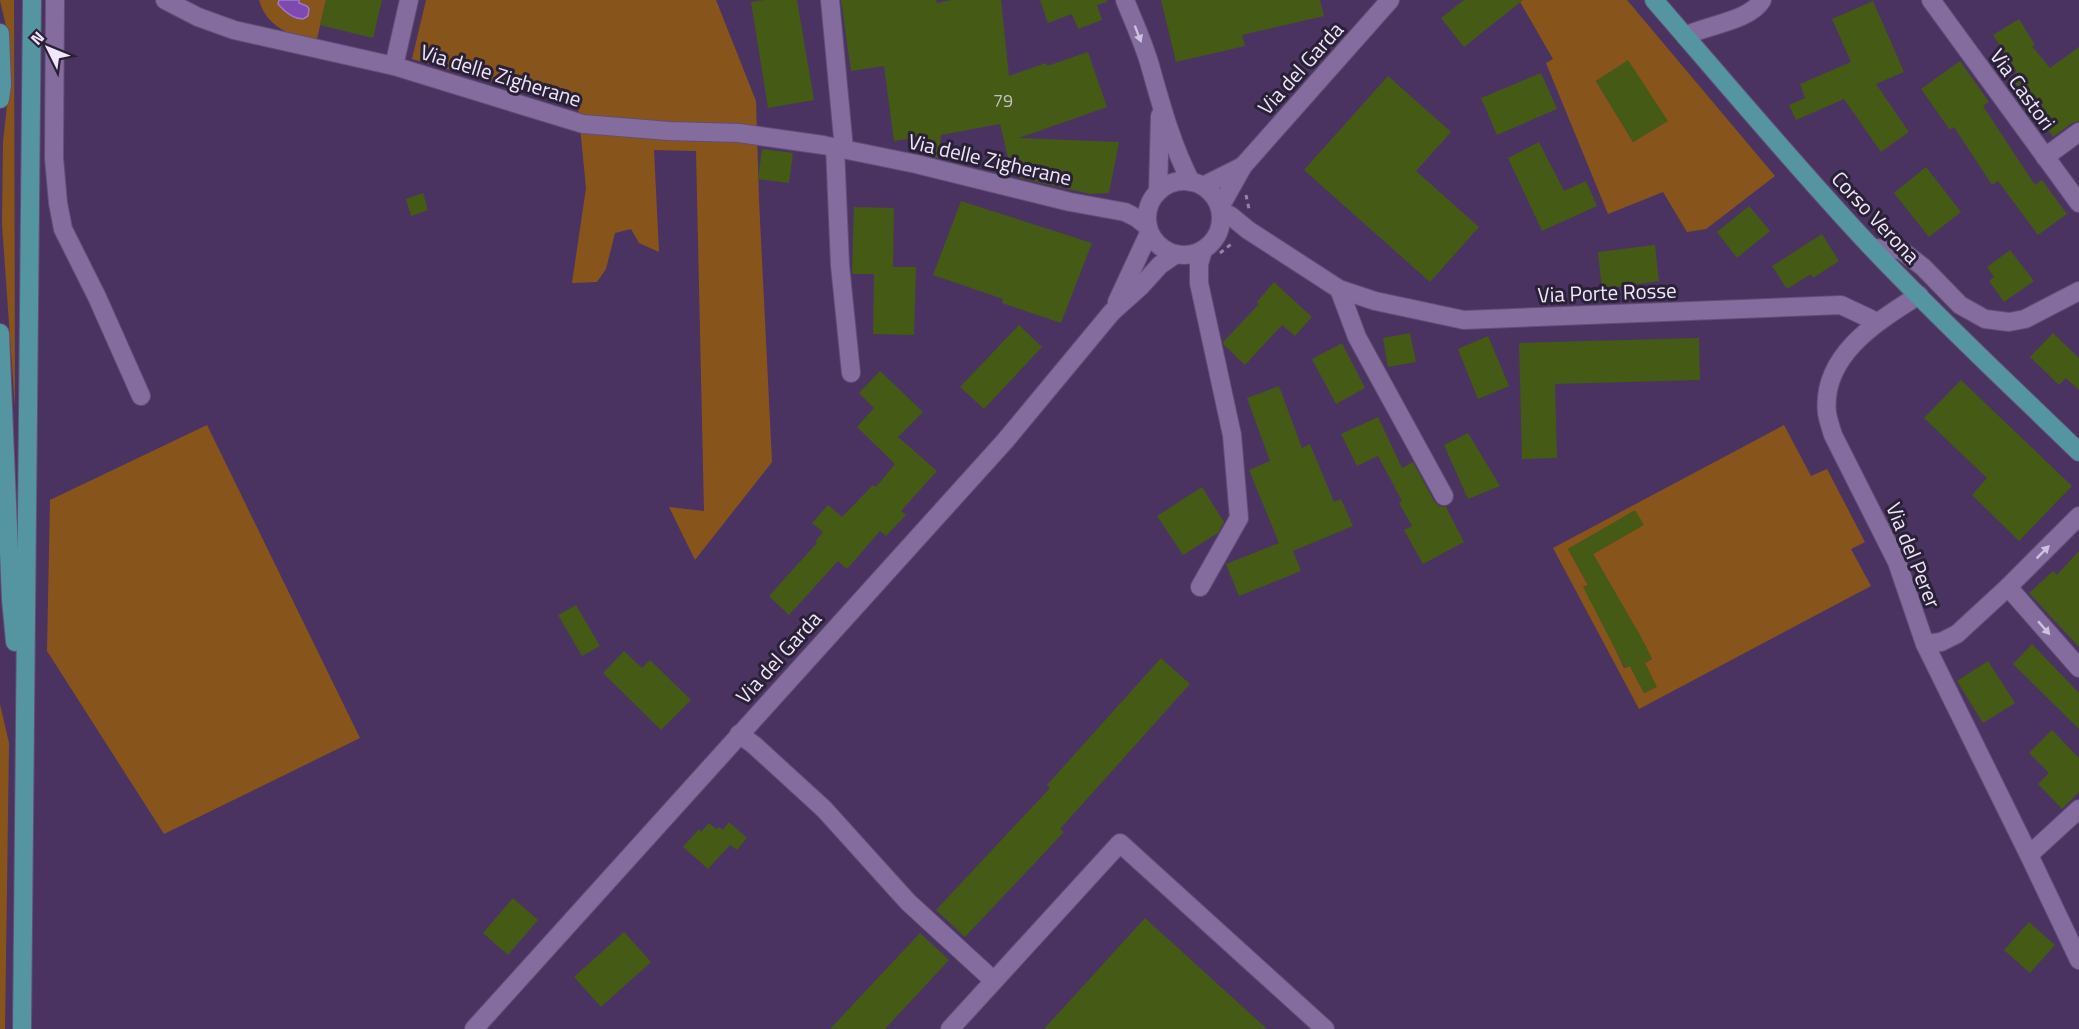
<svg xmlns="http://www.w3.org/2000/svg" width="2079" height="1029" viewBox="0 0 2079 1029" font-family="'Titillium Web',sans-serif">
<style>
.green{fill:#87551c;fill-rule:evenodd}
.water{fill:#7e49b1;stroke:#a078c8;stroke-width:1.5}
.building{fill:#455a15}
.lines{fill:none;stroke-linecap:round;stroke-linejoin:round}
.minor-casing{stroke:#624e75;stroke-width:20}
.major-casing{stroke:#624e75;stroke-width:20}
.path{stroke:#9584a7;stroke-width:3;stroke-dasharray:4.5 4.5;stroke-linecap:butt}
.minor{stroke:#846c9f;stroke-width:18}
.major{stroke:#5594a1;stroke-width:18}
.oneway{fill:#cfc1e0}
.labels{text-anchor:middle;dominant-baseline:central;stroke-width:6;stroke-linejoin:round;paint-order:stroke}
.number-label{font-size:18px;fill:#c4c2c2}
.street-label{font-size:21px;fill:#efe5fc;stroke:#2b2136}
</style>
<rect width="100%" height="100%" fill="#4a3361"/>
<!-- green -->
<g class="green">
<path d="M 0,0 L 14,0 L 15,408 L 2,224 L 3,142 L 10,78 L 8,35 Z"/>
<path d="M 259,0 L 279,0 L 298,3 L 300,0 L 326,0 L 316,43 C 291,35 267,28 259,0 Z"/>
<path d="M 426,0 L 716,0 L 756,101 L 759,200 L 772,462 L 695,560 L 669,507 L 704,511 L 696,151 L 654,150 L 659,252 L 639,243 L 631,229 L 615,233 L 606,269 L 597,282 L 572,283 L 586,188 L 578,106 L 412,59 Z"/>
<path d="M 1519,0 L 1627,0 L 1775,176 L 1706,229 L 1687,232 L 1663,192 L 1608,214 L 1546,63 L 1553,59 ZM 1628,61 L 1667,121 L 1633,142 L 1596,81 Z"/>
<path d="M 207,425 L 360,738 L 164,834 L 47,651 L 50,500 Z"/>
<path d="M 1784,425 L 1811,476 L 1827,469 L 1865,542 L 1851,549 L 1871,586 L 1639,709 L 1553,548 ZM 1635,511 L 1643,525 L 1593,554 L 1614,591 L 1583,587 L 1588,585 L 1568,549 ZM 1612,642 L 1644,643 L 1652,659 L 1645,663 L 1656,687 L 1644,693 L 1630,666 L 1624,668 Z"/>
<path d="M 0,704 L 9,743 L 5,1029 L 0,1029 Z"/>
</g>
<!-- water -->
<path class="water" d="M 279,0 L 299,0 L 299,3 L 307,6 L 309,9 L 308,16 L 303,19 C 293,19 284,11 278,4 Z"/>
<!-- building -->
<g class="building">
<path d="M 326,0 L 382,0 L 373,38 L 320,25 Z"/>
<path d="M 764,0 L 797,0 L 814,100 L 768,108 L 751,2 Z"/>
<path d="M 841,0 L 936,0 L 937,3 L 952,0 L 1001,0 L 1009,76 L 1046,63 L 1047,66 L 1088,52 L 1107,107 L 1019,138 L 1119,142 L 1109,193 L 1090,194 L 1020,178 L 1020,160 L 1009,162 L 1000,124 L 941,135 L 938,158 L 925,155 L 927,136 L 894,141 L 884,66 L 851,71 Z"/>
<path d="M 1040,0 L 1107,0 L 1107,2 L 1097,5 L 1102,20 L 1078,29 L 1072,14 L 1048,23 Z"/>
<path d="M 1161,0 L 1320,0 L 1324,16 L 1242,35 L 1245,46 L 1176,62 Z"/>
<path d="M 1464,0 L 1523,0 L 1464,47 L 1441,18 Z"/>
<path d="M 1873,1 L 1904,72 L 1876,84 L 1909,132 L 1881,152 L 1844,99 L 1796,120 L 1789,105 L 1805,98 L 1800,84 L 1851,62 L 1832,19 Z"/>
<path d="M 2019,19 L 2035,45 L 2032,46 L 2050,68 L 2079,47 L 2079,121 L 2072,123 L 2053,137 L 2037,115 L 2039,113 L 2010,77 L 2017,72 L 1993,35 Z"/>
<path d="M 1628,60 L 1668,121 L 1633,142 L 1596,81 Z"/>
<path d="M 1960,61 L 1989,102 L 1983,106 L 2035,185 L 2042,180 L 2067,214 L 2038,235 L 1998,181 L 1992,185 L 1954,127 L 1950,130 L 1921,89 Z"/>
<path d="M 1541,73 L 1557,109 L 1497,135 L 1481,98 Z"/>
<path d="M 1388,76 L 1451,132 L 1416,171 L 1479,227 L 1430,282 L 1304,170 Z"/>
<path d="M 1539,142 L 1564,191 L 1586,181 L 1597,206 L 1542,231 L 1508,158 Z"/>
<path d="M 762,149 L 793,153 L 789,183 L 758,179 Z"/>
<path d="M 1926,167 L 1961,212 L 1929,237 L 1894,193 Z"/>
<path d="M 423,193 L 428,210 L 411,216 L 406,199 Z"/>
<path d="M 961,201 L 1092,243 L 1061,323 L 1002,303 L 1003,299 L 933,275 Z"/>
<path d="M 1749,206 L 1770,231 L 1737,258 L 1717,232 Z"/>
<path d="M 854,207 L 894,208 L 893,267 L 916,267 L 914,335 L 873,334 L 874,274 L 852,274 Z"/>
<path d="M 1822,234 L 1839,261 L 1813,278 L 1811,274 L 1787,289 L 1772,266 Z"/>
<path d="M 1655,245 L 1659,281 L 1602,289 L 1598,252 Z"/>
<path d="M 2010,250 L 2034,281 L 2004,302 L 1989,281 L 1994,277 L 1987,267 Z"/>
<path d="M 1274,282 L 1312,317 L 1295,336 L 1282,325 L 1245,365 L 1224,345 L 1223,342 L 1259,304 L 1257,302 Z"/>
<path d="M 1019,325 L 1042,347 L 984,409 L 960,387 Z"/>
<path d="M 1410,333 L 1416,362 L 1388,367 L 1383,338 Z"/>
<path d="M 2053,333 L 2079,358 L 2079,390 L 2066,378 L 2059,385 L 2030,357 Z"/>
<path d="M 1488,336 L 1509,386 L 1478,399 L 1458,349 Z"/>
<path d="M 1699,338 L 1700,380 L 1555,384 L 1557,458 L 1522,459 L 1519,343 Z"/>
<path d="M 1342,343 L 1365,388 L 1336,404 L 1312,359 Z"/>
<path d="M 880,371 L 923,412 L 898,437 L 937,471 L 901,511 L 906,515 L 886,536 L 880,531 L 847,569 L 838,561 L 789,615 L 769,596 L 817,543 L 815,542 L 823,532 L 812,523 L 828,505 L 842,517 L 873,485 L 876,487 L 895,464 L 857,427 L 874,408 L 859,393 Z"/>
<path d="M 1961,380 L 2072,486 L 2019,541 L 1972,495 L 1987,478 L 1924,418 Z"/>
<path d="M 1279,386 L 1302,448 L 1310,444 L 1334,502 L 1341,499 L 1353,526 L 1293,551 L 1301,571 L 1239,596 L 1226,564 L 1279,543 L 1249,470 L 1270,461 L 1247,398 Z"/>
<path d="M 1378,417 L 1402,468 L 1413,462 L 1434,501 L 1439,506 L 1446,507 L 1464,542 L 1423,564 L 1404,530 L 1412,526 L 1399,503 L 1402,501 L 1378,456 L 1357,466 L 1341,434 Z"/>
<path d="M 1468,433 L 1500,486 L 1468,499 L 1444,445 Z"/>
<path d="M 1202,487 L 1224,522 L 1218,533 L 1183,555 L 1157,516 Z"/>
<path d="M 1635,510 L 1644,525 L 1593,554 L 1640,635 L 1652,659 L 1645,663 L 1657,687 L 1644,693 L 1630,666 L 1625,668 L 1583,587 L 1588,585 L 1568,549 Z"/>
<path d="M 2079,551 L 2079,647 L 2029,593 L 2053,571 L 2057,575 Z"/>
<path d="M 576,605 L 600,646 L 582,656 L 558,615 Z"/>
<path d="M 2032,644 L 2079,693 L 2079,729 L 2013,664 Z"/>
<path d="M 624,651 L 642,668 L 650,660 L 691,700 L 661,730 L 603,673 Z"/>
<path d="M 1161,658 L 1190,684 L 1060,829 L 1064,832 L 965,937 L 936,910 L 1050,788 L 1047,785 Z"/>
<path d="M 1988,661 L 2015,703 L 1983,723 L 1957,681 Z"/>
<path d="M 2052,730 L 2079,758 L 2079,792 L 2062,809 L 2038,784 L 2049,773 L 2029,753 Z"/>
<path d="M 729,822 L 747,838 L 737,850 L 730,845 L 708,869 L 683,847 L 699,829 L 701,832 L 709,823 L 716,829 L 719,827 L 723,830 Z"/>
<path d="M 513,898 L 538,920 L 508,955 L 483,933 Z"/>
<path d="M 1145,918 L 1267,1029 L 1044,1029 Z"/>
<path d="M 2029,922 L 2055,945 L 2030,973 L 2004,950 Z"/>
<path d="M 624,932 L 651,962 L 601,1007 L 574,977 Z"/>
<path d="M 920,933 L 949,960 L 885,1029 L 830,1029 Z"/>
</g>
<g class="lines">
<defs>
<g id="minor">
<path d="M 55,0 L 54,158 L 58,203 L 63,229 L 97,297 L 141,396"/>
<path d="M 165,0 L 198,17 L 234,30 L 394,66 L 583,124 L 669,131 L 739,133 L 823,145 L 916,164 L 1070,202 L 1125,212 L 1137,218 L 1148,227"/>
<path d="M 830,0 L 844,149"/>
<path d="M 1125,0 C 1134,23 1145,46 1151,69 C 1162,108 1172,145 1191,182"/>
<path d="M 1931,0 L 2079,203"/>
<path d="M 1685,36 C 1707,25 1750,21 1762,0"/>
<path d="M 394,66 L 409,0"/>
<path d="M 835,147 L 840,265 L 851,373"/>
<path d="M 2045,157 L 2079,132"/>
<circle cx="1184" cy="218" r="37"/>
<path d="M 1203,186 L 1243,166"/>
<path d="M 1158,192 L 1160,116"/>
<path d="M 1220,207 L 1243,166 L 1390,0"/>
<path d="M 1221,211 L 1231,216 L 1248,230 L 1339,289 L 1375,301 L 1464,320 L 1841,305 L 1877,322"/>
<path d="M 1873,248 L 1901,250 L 1923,267 L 1960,305 L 1985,319 L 2009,322 L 2025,319 L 2079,291"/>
<path d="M 1339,289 L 1357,337 L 1444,496"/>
<path d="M 1919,295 C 1878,321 1821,355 1827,413 C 1828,420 1831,428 1833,435 L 1897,562 L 1925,644 L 2029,855"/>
<path d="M 1117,302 L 1149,233"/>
<path d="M 1200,587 L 1239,518 L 1232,435 L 1199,283 L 1199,264 L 1203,250"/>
<path d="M 2008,587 L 2079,668"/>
<path d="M 1925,644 L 1941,642 L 1957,634 L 2008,587 L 2079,516"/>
<path d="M 739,734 L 754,745 L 824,809 L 908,902 L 993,980"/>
<path d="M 2079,809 L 2029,855 L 2079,960"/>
<path d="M 474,1029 L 1005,441 L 1112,312 L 1141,286 L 1160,265 L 1176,254"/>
<path d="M 950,1029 L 1120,843 L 1325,1029"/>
</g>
<g id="major">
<path d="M 1654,0 C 1726,83 1796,167 1871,247 C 1938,318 2009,384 2079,452"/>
<path d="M 0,33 L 2,85 L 0,99"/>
<path d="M 0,333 L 11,600 L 15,642"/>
<path d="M 22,1029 L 32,0"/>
</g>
</defs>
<!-- minor casing -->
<use href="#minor" class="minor-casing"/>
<!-- major casing -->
<use href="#major" class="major-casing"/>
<!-- path -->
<g class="path">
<path d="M 1246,195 L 1249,209"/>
<path d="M 1220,253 L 1234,242"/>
</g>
<!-- minor -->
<use href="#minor" class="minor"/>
<!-- major -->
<use href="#major" class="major"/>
</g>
<!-- one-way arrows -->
<defs><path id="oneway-solid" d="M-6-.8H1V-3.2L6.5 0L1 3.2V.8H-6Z" transform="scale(1.5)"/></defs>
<g class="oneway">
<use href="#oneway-solid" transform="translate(1138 34) rotate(69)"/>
<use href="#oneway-solid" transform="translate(2043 552) rotate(-45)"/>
<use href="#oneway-solid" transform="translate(2044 628) rotate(49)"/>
</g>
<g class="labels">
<!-- number labels -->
<g class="number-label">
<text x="1003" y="100">79</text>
</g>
<!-- street labels -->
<g class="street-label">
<text transform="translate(1300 68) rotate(-48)">Via del Garda</text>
<text transform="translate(501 75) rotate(17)">Via delle Zigherane</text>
<text transform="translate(2023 89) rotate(54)">Via Castori</text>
<text transform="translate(990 159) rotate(13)">Via delle Zigherane</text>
<text transform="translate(1876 217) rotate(47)">Corso Verona</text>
<text transform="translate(1607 292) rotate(-2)">Via Porte Rosse</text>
<text transform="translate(1914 555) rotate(68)">Via del Perer</text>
<text transform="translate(778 657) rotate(-48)">Via del Garda</text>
</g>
</g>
<!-- north arrow -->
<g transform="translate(48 48) rotate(313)" stroke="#2b2136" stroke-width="4.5" paint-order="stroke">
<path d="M0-4.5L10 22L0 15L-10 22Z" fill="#efe5fc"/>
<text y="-9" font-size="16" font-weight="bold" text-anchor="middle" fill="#efe5fc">N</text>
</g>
</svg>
